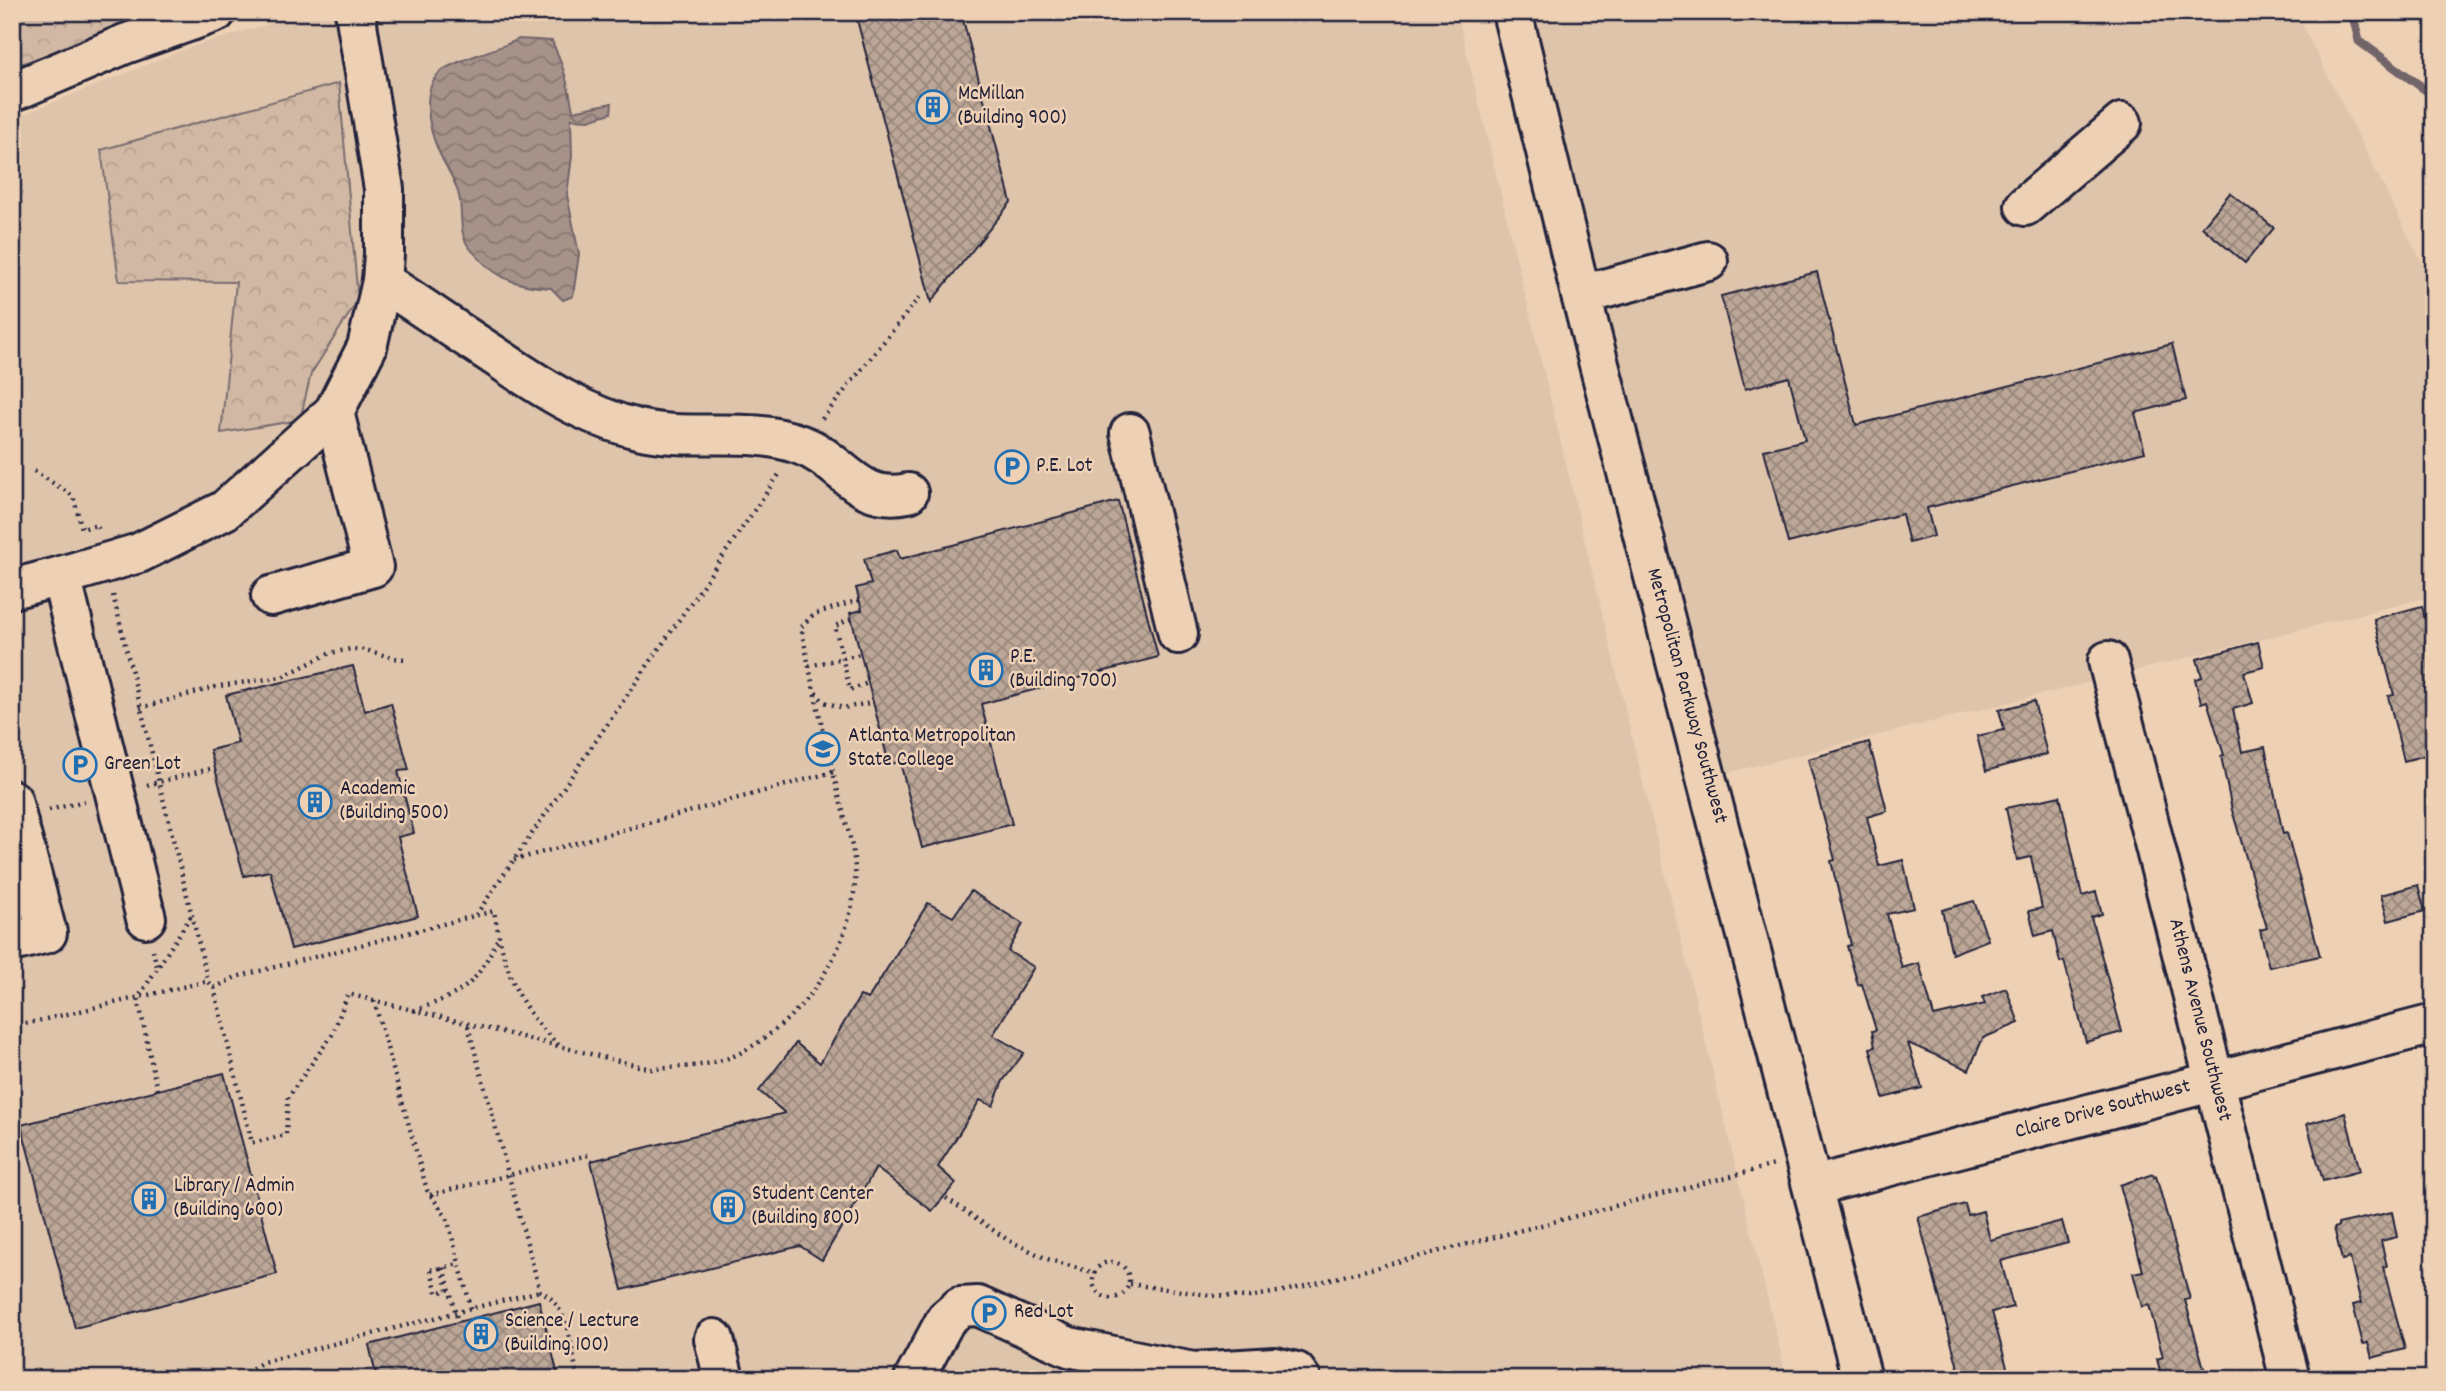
<svg xmlns="http://www.w3.org/2000/svg" width="2446" height="1391" viewBox="0 0 2446 1391" font-family="Dekko,sans-serif">
<style>
.built{fill:#dfc4ac}
.forest{fill:url(#forest-crowns);stroke:#7a6d70;stroke-width:2}
.water{fill:url(#water-waves);stroke:#71656a;stroke-width:2}
.lines{fill:none;stroke-linecap:round;stroke-linejoin:round}
.stream{stroke:#71656a;stroke-width:9}
.building{fill:url(#building-cross-hatch);stroke:#22223b;stroke-width:2}
.minor-casing{stroke:#22223b;stroke-width:44}
.major-casing{stroke:#22223b;stroke-width:44}
.path{stroke:#22223b;stroke-width:4.5;stroke-dasharray:2 5;stroke-linecap:butt}
.minor{stroke:#eed1b5;stroke-width:38}
.major{stroke:#eed1b5;stroke-width:38}
.path-bridge{stroke:#22223b;stroke-width:4.5;stroke-dasharray:2 5;stroke-linecap:butt}
.labels{text-anchor:middle;dominant-baseline:central;stroke-width:5;stroke-linejoin:round;paint-order:stroke}
.poi-label{font-size:21px;fill:#22223b;stroke:#eed1b5;text-anchor:start}
.street-label{font-size:21px;fill:#22223b;stroke:#eed1b5}
</style>
<defs>
<pattern id="forest-crowns" width="20" height="18" patternUnits="userSpaceOnUse" patternTransform="scale(1.75)"><rect width="20" height="18" fill="#d1b8a4"/><path d="M2 6a3 3 0 1 1 6 0M12 15a3 3 0 1 1 6 0" fill="none" stroke="#b39e8e"/></pattern>
<pattern id="water-waves" width="16" height="10" patternUnits="userSpaceOnUse" patternTransform="scale(1.75)"><rect width="16" height="10" fill="#a69289"/><path d="M0 5q4-4 8 0t8 0" fill="none" stroke="#877771"/></pattern>
<pattern id="building-cross-hatch" width="8" height="8" patternUnits="userSpaceOnUse" patternTransform="scale(1.75)"><rect width="8" height="8" fill="#bba697"/><path d="M0 0l8 8M0 8l8-8" fill="none" stroke="#98877c"/></pattern>
</defs>
<rect width="100%" height="100%" fill="#eed1b5"/>
<filter id="ink" filterUnits="userSpaceOnUse"><feTurbulence type="fractalNoise" baseFrequency=".0143" numOctaves="2"/><feDisplacementMap in="SourceGraphic" scale="14" xChannelSelector="R" yChannelSelector="G"/><feConvolveMatrix kernelMatrix="1 2 1 2 8 2 1 2 1" color-interpolation-filters="sRGB"/></filter>
<g filter="url(#ink)">
<!-- built -->
<g class="built">
<path d="M 309,12 L 1457,12 L 1787,1379 L 12,1379 L 12,119 L 190,47 Z"/>
<path d="M 1513,12 L 2296,12 L 2434,287 L 2434,596 L 1699,780 Z"/>
</g>
<!-- forest -->
<g class="forest">
<path d="M 12,12 L 167,12 L 12,67 Z"/>
<path d="M 339,83 L 358,300 L 311,374 L 300,420 L 221,433 L 236,282 L 119,281 L 101,150 Z"/>
</g>
<!-- water -->
<path class="water" d="M 519,39 L 552,41 C 563,64 569,85 573,111 L 612,103 L 611,113 L 589,120 L 571,119 L 572,156 L 567,195 L 579,254 L 573,296 L 563,300 L 551,288 C 513,286 493,277 469,247 C 458,233 463,212 459,196 C 456,181 445,166 439,152 C 429,130 420,91 440,72 C 452,61 500,49 519,39 Z"/>
<g class="lines">
<!-- stream -->
<path class="stream" d="M 2352,12 L 2359,41 L 2434,96"/>
</g>
<!-- building -->
<g class="building">
<path d="M 855,12 L 961,12 L 1011,202 L 931,302 Z"/>
<path d="M 2230,193 L 2274,228 L 2245,263 L 2202,227 Z"/>
<path d="M 1817,272 L 1856,425 L 2172,344 L 2186,400 L 2135,413 L 2145,452 L 1927,508 L 1934,536 L 1909,543 L 1902,514 L 1788,543 L 1764,450 L 1805,440 L 1789,377 L 1745,389 L 1721,296 Z"/>
<path d="M 1118,501 L 1158,657 L 981,704 L 1012,824 L 922,848 L 900,762 L 889,764 L 850,613 L 862,610 L 856,588 L 871,584 L 864,559 L 897,550 L 900,559 Z"/>
<path d="M 2422,606 L 2428,632 L 2434,631 L 2434,753 L 2404,761 L 2388,696 L 2394,695 L 2374,619 Z"/>
<path d="M 2258,642 L 2264,667 L 2244,672 L 2253,703 L 2233,709 L 2242,752 L 2265,747 L 2283,834 L 2287,833 L 2320,956 L 2269,967 L 2260,930 L 2267,928 L 2232,810 L 2221,756 L 2224,755 L 2207,701 L 2201,703 L 2195,679 L 2202,677 L 2197,659 Z"/>
<path d="M 353,666 L 365,711 L 391,703 L 409,770 L 398,771 L 414,833 L 398,837 L 418,916 L 291,949 L 270,871 L 244,876 L 210,750 L 238,743 L 226,695 Z"/>
<path d="M 2034,701 L 2047,754 L 1986,771 L 1977,736 L 2004,730 L 1999,710 Z"/>
<path d="M 1869,742 L 1887,811 L 1867,817 L 1879,866 L 1903,860 L 1914,908 L 1887,914 L 1902,968 L 1919,963 L 1934,1016 L 1985,1004 L 1982,997 L 2006,988 L 2019,1023 L 1983,1038 L 1969,1070 L 1908,1043 L 1922,1088 L 1883,1098 L 1870,1048 L 1875,1047 L 1872,1031 L 1876,1030 L 1862,984 L 1858,985 L 1847,946 L 1851,945 L 1831,861 L 1835,860 L 1808,759 Z"/>
<path d="M 2060,796 L 2082,896 L 2096,892 L 2102,914 L 2091,917 L 2122,1032 L 2086,1042 L 2064,961 L 2060,962 L 2053,931 L 2035,936 L 2029,911 L 2042,908 L 2031,857 L 2017,860 L 2006,808 Z"/>
<path d="M 2418,885 L 2425,911 L 2388,921 L 2381,895 Z"/>
<path d="M 971,891 L 1023,924 L 1008,951 L 1034,967 L 993,1035 L 1024,1053 L 1003,1081 L 993,1106 L 980,1100 L 938,1167 L 956,1183 L 932,1211 L 876,1168 L 822,1260 L 800,1246 L 622,1290 L 591,1161 L 785,1113 L 759,1091 L 796,1043 L 820,1063 L 860,996 L 868,999 L 928,903 L 953,917 Z"/>
<path d="M 1974,901 L 1988,940 L 1952,954 L 1942,910 Z"/>
<path d="M 224,1073 L 277,1274 L 75,1328 L 21,1125 Z"/>
<path d="M 2345,1113 L 2360,1171 L 2323,1181 L 2307,1124 Z"/>
<path d="M 2153,1174 L 2154,1177 L 2156,1176 L 2190,1299 L 2185,1300 L 2207,1379 L 2162,1379 L 2157,1359 L 2163,1357 L 2149,1305 L 2142,1307 L 2133,1273 L 2143,1271 L 2120,1185 Z"/>
<path d="M 1965,1204 L 1968,1215 L 1983,1211 L 1990,1240 L 2062,1221 L 2068,1243 L 2001,1261 L 2013,1307 L 1992,1312 L 2008,1371 L 1981,1379 L 1961,1379 L 1918,1217 Z"/>
<path d="M 2392,1212 L 2397,1237 L 2381,1241 L 2387,1266 L 2383,1267 L 2405,1349 L 2372,1358 L 2368,1343 L 2363,1344 L 2353,1305 L 2361,1303 L 2350,1258 L 2342,1260 L 2334,1228 L 2338,1227 L 2338,1224 Z"/>
<path d="M 539,1301 L 559,1379 L 377,1379 L 369,1345 Z"/>
</g>
<g class="lines">
<defs>
<g id="minor">
<path d="M 355,12 L 384,189 L 384,254 L 382,281 C 419,305 455,330 492,354 C 538,385 584,416 638,429 C 691,442 750,425 801,445 C 843,460 856,504 908,493"/>
<path d="M 12,92 L 125,44 L 216,12"/>
<path d="M 2025,206 L 2122,123"/>
<path d="M 1581,295 L 1708,261"/>
<path d="M 1130,433 L 1178,634"/>
<path d="M 61,576 L 139,553 L 225,510 L 334,412"/>
<path d="M 12,589 L 61,576 L 146,918"/>
<path d="M 271,596 L 373,567 L 334,412 L 367,347 L 382,281"/>
<path d="M 2108,661 L 2290,1379"/>
<path d="M 12,800 L 47,933 L 12,942"/>
<path d="M 1813,1186 L 2434,1024"/>
<path d="M 714,1339 L 724,1379"/>
<path d="M 914,1379 L 946,1319 L 960,1307 L 978,1306 L 1069,1347 L 1193,1372 L 1275,1367 L 1296,1372 L 1301,1379"/>
</g>
<path id="major" d="M 1512,12 L 1581,295 L 1862,1379"/>
</defs>
<!-- minor casing -->
<use href="#minor" class="minor-casing"/>
<!-- major casing -->
<use href="#major" class="major-casing"/>
<!-- path -->
<g class="path">
<path d="M 822,419 L 922,294"/>
<path d="M 34,471 L 73,496 L 82,529 L 97,525 L 99,532"/>
<path d="M 113,595 L 208,981"/>
<path d="M 859,600 L 814,614 L 801,627 L 814,691 L 824,702 L 843,708 L 870,703"/>
<path d="M 851,619 L 835,626 L 850,690 L 868,683"/>
<path d="M 809,666 L 860,654"/>
<path d="M 140,708 L 219,686 L 282,677 L 330,653 L 351,649 L 366,650 L 393,658 L 407,659"/>
<path d="M 147,785 L 214,768"/>
<path d="M 49,810 L 85,801"/>
<path d="M 514,860 L 833,772"/>
<path d="M 476,915 L 780,473"/>
<path d="M 153,950 L 157,968"/>
<path d="M 214,988 L 236,977 L 494,911 C 505,969 515,1006 561,1047"/>
<path d="M 12,1001 L 19,1025"/>
<path d="M 374,1001 L 427,1190 L 447,1218 L 471,1308"/>
<path d="M 414,1011 C 466,991 474,988 498,938"/>
<path d="M 468,1026 L 540,1291 C 569,1304 571,1350 578,1379"/>
<path d="M 12,1027 L 208,981 L 214,988 L 252,1143 L 286,1135 L 288,1097 L 332,1035 L 348,994 L 651,1069 C 680,1067 713,1067 740,1053 C 802,1021 849,954 855,884 C 857,856 847,827 840,800 C 831,764 822,727 814,691"/>
<path d="M 157,1090 L 138,998 L 191,916"/>
<path d="M 430,1195 L 588,1155"/>
<path d="M 946,1198 L 1008,1240 L 1047,1259 L 1094,1273"/>
<circle cx="1111" cy="1280" r="18"/>
<path d="M 431,1270 L 437,1293 L 448,1290 L 442,1268 L 459,1264"/>
<path d="M 1130,1284 L 1216,1296 L 1249,1297 L 1289,1290 L 1774,1165"/>
<path d="M 234,1379 L 263,1362 L 540,1291"/>
</g>
<!-- minor -->
<use href="#minor" class="minor"/>
<!-- major -->
<use href="#major" class="major"/>
<!-- path-bridge -->
<path class="path-bridge" d="M 431,1270 L 444,1267 L 458,1322"/>
</g>
</g>
<!-- icons -->
<defs>
<symbol id="building-ring" viewBox="-11 -11 22 22"><circle r="9.5" fill="#eed1b5" stroke="#1f6fb2" stroke-width="1.5"/><path d="M-4-6H4V6H1V3H-1V6H-4ZM-2.5-4.3h1.7v1.8h-1.7ZM.8-4.3h1.7v1.8H.8ZM-2.5-1h1.7V.8h-1.7ZM.8-1h1.7V.8H.8Z" fill="#1f6fb2"/></symbol>
<symbol id="parking-ring" viewBox="-11 -11 22 22"><circle r="9.5" fill="#eed1b5" stroke="#1f6fb2" stroke-width="1.5"/><path d="M-3.5-5.5H1a3.5 3.5 0 0 1 0 7H-1V5.5H-3.5ZM-1-3.4V-.6H.8a1.4 1.4 0 0 0 0-2.8Z" fill="#1f6fb2"/></symbol>
<symbol id="university-ring" viewBox="-11 -11 22 22"><circle r="9.5" fill="#eed1b5" stroke="#1f6fb2" stroke-width="1.5"/><path d="M0-5L7-2L0 1L-7-2ZM-4 1L0 2.5L4 1V4Q0 6-4 4Z" fill="#1f6fb2"/></symbol>
</defs>
<g fill-rule="evenodd">
<use href="#building-ring" x="914" y="88" width="38" height="38"/>
<use href="#parking-ring" x="993" y="448" width="38" height="38"/>
<use href="#building-ring" x="967" y="651" width="38" height="38"/>
<use href="#university-ring" x="804" y="730" width="38" height="38"/>
<use href="#parking-ring" x="61" y="746" width="38" height="38"/>
<use href="#building-ring" x="296" y="783" width="38" height="38"/>
<use href="#building-ring" x="130" y="1180" width="38" height="38"/>
<use href="#building-ring" x="709" y="1188" width="38" height="38"/>
<use href="#parking-ring" x="970" y="1294" width="38" height="38"/>
<use href="#building-ring" x="462" y="1315" width="38" height="38"/>
</g>
<g class="labels">
<!-- poi labels -->
<g class="poi-label">
<text x="958" y="95">McMillan<tspan x="958" dy="24">(Building 900)</tspan></text>
<text x="1036" y="467">P.E. Lot</text>
<text x="1010" y="658">P.E.<tspan x="1010" dy="24">(Building 700)</tspan></text>
<text x="848" y="737">Atlanta Metropolitan<tspan x="848" dy="24">State College</tspan></text>
<text x="104" y="765">Green Lot</text>
<text x="340" y="790">Academic<tspan x="340" dy="24">(Building 500)</tspan></text>
<text x="174" y="1187">Library / Admin<tspan x="174" dy="24">(Building 600)</tspan></text>
<text x="752" y="1195">Student Center<tspan x="752" dy="24">(Building 800)</tspan></text>
<text x="1014" y="1313">Red Lot</text>
<text x="505" y="1322">Science / Lecture<tspan x="505" dy="24">(Building 100)</tspan></text>
</g>
<!-- street labels -->
<g class="street-label">
<text transform="translate(1686 696) rotate(75)">Metropolitan Parkway Southwest</text>
<text transform="translate(2199 1020) rotate(76)">Athens Avenue Southwest</text>
<text transform="translate(2103 1110) rotate(-15)">Claire Drive Southwest</text>
</g>
</g>
<!-- margin -->
<rect width="2446" height="1391" fill="none" stroke="#eed1b5" stroke-width="42"/>
<rect x="21" y="21" width="2404" height="1349" fill="none" stroke="#22223b" stroke-width="2.5" filter="url(#ink)"/>
</svg>
